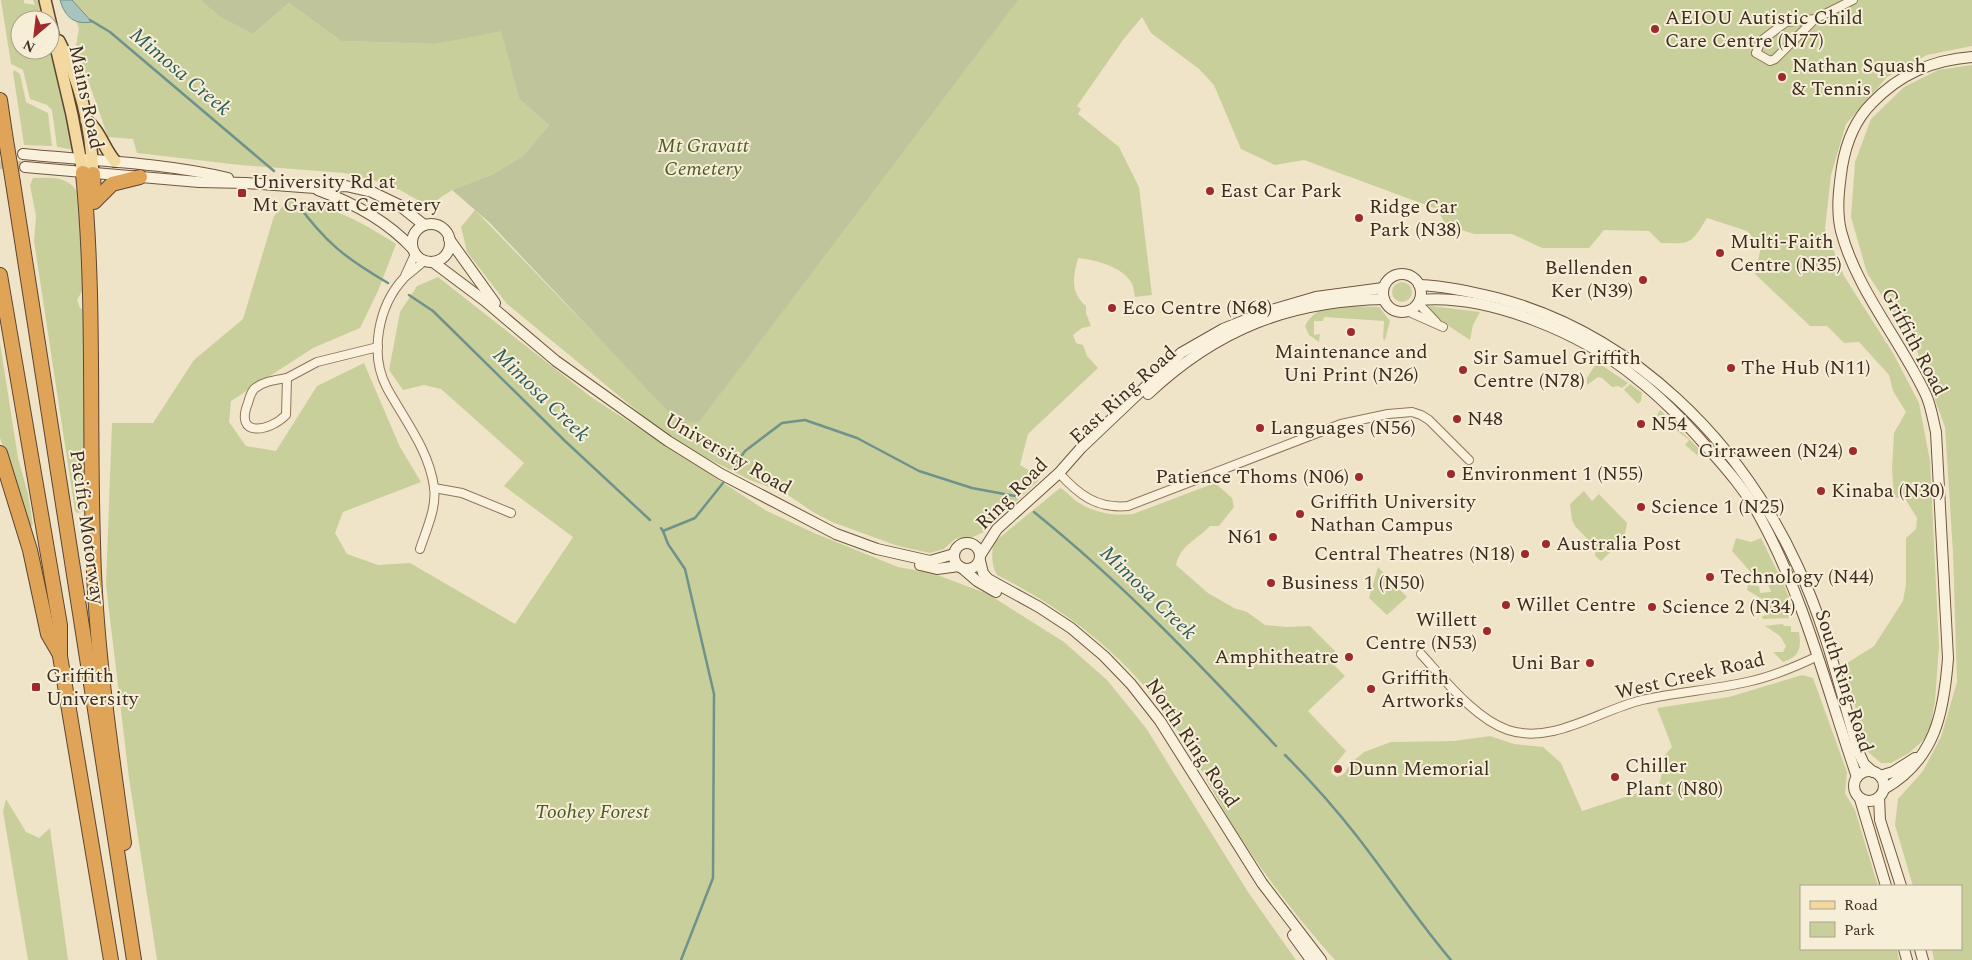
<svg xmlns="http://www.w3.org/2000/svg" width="1972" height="960" viewBox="0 0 1972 960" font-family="Spectral,serif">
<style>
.green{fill:#c9cf9b}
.cemetery{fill:#bfc49a}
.water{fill:#a9c4bc;stroke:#6f938a}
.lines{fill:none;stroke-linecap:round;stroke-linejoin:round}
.stream{stroke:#6f938a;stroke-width:2.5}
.secondary-tunnel{stroke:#ccc0a6;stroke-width:10;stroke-dasharray:10 5;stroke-linecap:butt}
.street-casing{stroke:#8d765c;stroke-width:10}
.secondary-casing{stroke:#6f573f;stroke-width:12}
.primary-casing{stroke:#5b4430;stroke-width:14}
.highway-casing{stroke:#5b4430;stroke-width:16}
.street{stroke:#faf1dc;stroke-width:8}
.secondary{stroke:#faf1dc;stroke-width:10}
.primary{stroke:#f3d9a0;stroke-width:11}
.highway{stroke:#e0a458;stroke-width:14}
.highway-bridge-casing{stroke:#5b4430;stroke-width:16;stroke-linecap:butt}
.highway-bridge{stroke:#e0a458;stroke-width:14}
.poi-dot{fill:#9e2a2b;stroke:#f7eed8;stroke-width:2}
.labels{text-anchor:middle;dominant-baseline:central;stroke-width:4;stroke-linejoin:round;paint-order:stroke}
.poi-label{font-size:20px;fill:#3d2e20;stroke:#f7eed8;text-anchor:start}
.street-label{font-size:20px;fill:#3d2e20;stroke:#f7eed8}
.park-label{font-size:20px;font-style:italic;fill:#4d5a26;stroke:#f7eed8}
.water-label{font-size:21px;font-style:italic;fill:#2f5d5a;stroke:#f7eed8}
</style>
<rect width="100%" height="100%" fill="#f0e4c8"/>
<!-- green -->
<g class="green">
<path d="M 1,0 L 24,0 L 24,3 L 35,5 L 33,0 L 38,0 L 43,20 L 20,20 L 20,50 L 50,50 L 50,45 L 75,150 L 57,147 L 52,110 L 47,105 L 30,99 L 23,70 L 11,64 Z"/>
<path d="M 67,0 L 200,0 L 220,17 L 253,34 L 289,3 L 341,41 L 436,44 L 501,30 L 519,99 L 549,125 L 523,156 L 493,174 L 452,190 L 428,206 L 400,190 L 376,181 L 344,173 L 240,165 L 137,153 L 133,139 L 108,137 L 76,46 L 79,28 Z"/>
<path d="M 1010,0 L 1972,0 L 1972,46 L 1927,55 L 1887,77 L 1846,124 L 1831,175 L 1825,229 L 1844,276 L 1893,353 L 1919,403 L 1930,461 L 1939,646 L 1935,701 L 1929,735 L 1909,753 L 1891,763 L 1881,763 L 1867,751 L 1844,665 L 1874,646 L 1903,601 L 1906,584 L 1906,538 L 1916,529 L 1917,518 L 1904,497 L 1894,498 L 1892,469 L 1894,433 L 1906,412 L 1893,391 L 1889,375 L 1859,342 L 1844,343 L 1827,326 L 1810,326 L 1755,274 L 1761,247 L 1747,231 L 1707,218 C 1691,244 1692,244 1661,243 L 1649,231 L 1604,230 L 1589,248 L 1542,248 L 1512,234 L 1474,234 L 1446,225 L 1437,209 L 1304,160 L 1275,165 L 1241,149 L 1214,85 L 1199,69 L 1151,33 L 1142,17 L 1123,40 L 1077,106 L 1081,109 L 1078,114 L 1119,147 L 1139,187 L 1152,295 L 1135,297 C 1134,293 1134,286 1131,282 C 1121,266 1095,260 1078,258 C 1073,277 1070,292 1086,306 L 1086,313 L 1091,326 L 1082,328 L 1073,335 L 1076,343 L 1083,345 L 1087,356 L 1098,368 L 1028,434 L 1020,465 L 1040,477 L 1038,481 L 984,532 L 973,537 L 955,539 L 944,549 L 930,553 L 898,546 L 832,522 L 813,512 L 785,493 L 750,480 L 675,442 L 507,304 L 467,252 L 461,227 L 475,210 L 645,386 Z"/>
<path d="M 1972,65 L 1972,960 L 1934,960 L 1932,949 L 1961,949 L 1961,886 L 1913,886 L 1895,825 L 1898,799 L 1923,771 L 1941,737 L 1957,682 L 1953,553 L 1945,427 L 1916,348 L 1867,273 L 1851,217 L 1855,162 L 1871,119 L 1904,87 L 1938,70 Z"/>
<path d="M 14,70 L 20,74 L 26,102 L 48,113 L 52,146 L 24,145 L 13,72 Z"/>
<path d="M 33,178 C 51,178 67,175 78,193 L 86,284 L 77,300 L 80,308 L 85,311 L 83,334 L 85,340 L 86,375 L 84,386 L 84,485 L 81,501 L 84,511 L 77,513 L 75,511 L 34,241 L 36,216 L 30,185 Z"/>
<path d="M 288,200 C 333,206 358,220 396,244 L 378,291 L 360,328 L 313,348 L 231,401 L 229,422 L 246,446 L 276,451 L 317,386 L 364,363 L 400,447 L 421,482 L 343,512 L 335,533 L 347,554 L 378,565 L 410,563 L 515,624 L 573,537 L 504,486 L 524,463 L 441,389 L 424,385 L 403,390 L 389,370 L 400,312 L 417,286 L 438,277 L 591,397 L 765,510 L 814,533 L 898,567 L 932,573 L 988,594 L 1064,642 L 1107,680 L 1146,728 L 1248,892 L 1296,960 L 157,960 L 129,778 L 106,585 L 112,423 L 153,423 L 194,360 L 243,319 L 274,216 Z"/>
<circle cx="1402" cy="292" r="10"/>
<path d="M 1341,306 L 1379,307 L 1390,321 L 1385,340 L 1383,339 L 1384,321 L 1324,317 L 1323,321 L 1314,321 L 1314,335 L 1320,334 L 1319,342 L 1309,335 L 1305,326 C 1313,310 1325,308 1341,306 Z"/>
<path d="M 1431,306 L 1480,312 L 1473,325 L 1470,340 L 1435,317 L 1427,308 Z"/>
<path d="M 0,343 L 18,458 L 28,494 L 33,525 L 29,527 L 0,438 Z"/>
<path d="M 1597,362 L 1628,383 L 1622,388 L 1618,386 L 1612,387 L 1602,378 L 1598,377 L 1587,385 L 1587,378 Z"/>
<path d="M 1630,384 L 1642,393 L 1641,401 L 1638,404 L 1624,390 Z"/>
<path d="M 1660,410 L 1701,451 L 1697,455 L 1685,445 L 1689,440 L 1657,415 Z"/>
<path d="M 1215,483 L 1232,498 L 1234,507 L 1219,526 L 1210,526 C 1197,540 1181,544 1176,565 L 1208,593 L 1234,608 L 1247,612 L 1265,625 L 1287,627 L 1310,626 L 1335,651 L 1334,665 L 1345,676 L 1308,711 L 1346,751 L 1331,770 L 1332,774 L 1337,777 L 1344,774 L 1351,763 L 1364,752 L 1391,742 L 1454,741 L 1490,736 L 1514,744 L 1543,747 L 1561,763 L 1582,811 L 1659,786 L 1662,772 L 1658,763 L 1672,747 L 1657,708 L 1729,697 L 1802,675 L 1813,678 L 1847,772 L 1845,793 L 1855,810 L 1878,886 L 1801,886 L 1801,949 L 1897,949 L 1899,960 L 1335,960 C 1298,919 1261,871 1232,824 C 1206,781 1184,734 1152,695 C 1109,643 1057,605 997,575 C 991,565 992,554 993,543 L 1060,488 C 1067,491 1072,499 1079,503 C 1096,513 1113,516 1133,514 Z"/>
<path d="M 1584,491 L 1592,501 L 1599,494 L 1627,523 L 1624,539 L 1601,561 L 1595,556 L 1596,548 L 1575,526 L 1572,520 L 1570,504 Z"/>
<path d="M 1736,538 L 1751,542 L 1761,538 L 1779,575 L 1755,577 L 1732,551 Z"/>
<path d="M 1378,567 L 1407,597 L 1387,615 L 1369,598 Z"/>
<path d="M 1782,580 L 1794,610 L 1790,612 L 1792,614 L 1789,618 L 1763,619 L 1762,616 L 1767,615 L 1770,609 L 1765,601 L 1747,590 L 1748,585 L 1759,586 L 1760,593 L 1771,592 L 1768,584 L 1771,582 Z"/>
<path d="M 1783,624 L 1784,626 L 1791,626 L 1791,632 L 1799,632 C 1801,647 1801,656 1783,662 L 1773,652 L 1783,652 L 1786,646 L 1780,636 L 1765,626 Z"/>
<path d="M 6,799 L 26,832 L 39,838 L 50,828 L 68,960 L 28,960 L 3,811 Z"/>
</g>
<!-- cemetery -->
<path class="cemetery" d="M 200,0 L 1018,0 L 699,422 L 679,423 L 490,223 L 452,190 L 493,174 L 523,156 L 549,125 L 519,99 L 501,31 L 436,44 L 341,41 L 289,3 L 253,34 L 220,17 Z"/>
<!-- water -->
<path class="water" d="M 60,0 L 72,0 L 92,22 C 74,25 65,17 60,0 Z"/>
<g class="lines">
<!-- stream -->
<g class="stream">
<path d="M 90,20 L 110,32 L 274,171"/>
<path d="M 296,202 C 325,242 345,258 388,283"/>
<path d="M 409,295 L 433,311 L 565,441 L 650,520"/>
<path d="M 734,467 L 745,451 L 782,423 L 805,420 L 857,438 L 919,471 L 972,488 L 1015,496"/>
<path d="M 1034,512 C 1122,583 1199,663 1276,746"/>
<path d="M 661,528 L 663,531 L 695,518 L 723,483"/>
<path d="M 663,531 L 668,544 L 685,569 L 714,694 L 713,878 L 681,960"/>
<path d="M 1285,755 C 1310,780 1334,807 1356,835 C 1388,876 1417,920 1451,960"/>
</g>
<!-- secondary-tunnel -->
<path class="secondary-tunnel" d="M 0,164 L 25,167"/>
<defs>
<g id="street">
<path d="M 1815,19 L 1775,59 L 1770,61 L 1756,53 L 1761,41 L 1786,22 L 1815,19 L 1853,0"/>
<path d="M 405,276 L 415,254"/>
<path d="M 1418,303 L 1436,322"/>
<path d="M 1407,311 L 1443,327"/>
<path d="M 287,378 C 276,380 263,381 254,389 C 251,393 249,399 248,403 C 234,438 269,432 286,415 L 287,378 L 317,362 L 378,347"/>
<path d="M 1059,473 C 1079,495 1097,509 1128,506 L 1341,424 L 1388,414 L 1412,412 L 1421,415 L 1429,420 L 1469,460"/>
<path d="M 434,488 L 462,493 L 511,513"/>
<path d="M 420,549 C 426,530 437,508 434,487 C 429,450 404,419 387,388 C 369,354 378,306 404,278 C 410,272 418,267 424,261"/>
<path d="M 1421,654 C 1444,679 1475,719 1508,730 C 1552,745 1600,710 1642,700 C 1677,692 1712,690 1747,682 C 1771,677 1795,667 1818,656"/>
</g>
<g id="secondary">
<path d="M 23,154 C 92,161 161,162 228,178"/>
<path d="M 25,167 L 199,182 L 246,183 L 315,188 L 346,186 L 372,192 L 399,205 L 424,225"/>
<path d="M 318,190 C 354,203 386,220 412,248"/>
<circle cx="431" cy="243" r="19"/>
<path d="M 449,239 L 495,303"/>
<path d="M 433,262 L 485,301 L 556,361 L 668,441 L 721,474 L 836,534 L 877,549 L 930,561 L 954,554"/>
<circle cx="1402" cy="293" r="19"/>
<path d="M 1419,285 C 1446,286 1472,292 1497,298 C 1633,334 1739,440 1797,565 C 1825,623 1840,689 1858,751 L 1864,764 L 1873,772"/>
<path d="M 1420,300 C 1490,294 1583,334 1636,378 C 1662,398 1685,422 1706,446 C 1726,468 1747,492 1761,519 C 1805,600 1827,690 1857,777"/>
<path d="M 1148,394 C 1217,329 1289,301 1384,299"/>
<circle cx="967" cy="556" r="13"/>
<path d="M 981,554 L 997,529 L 1059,473 L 1081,448 L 1181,353 L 1223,329 L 1268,311 L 1316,297 L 1383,288"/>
<path d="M 980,561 L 983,573 L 988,579 L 1039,607 L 1071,628 L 1104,656 L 1131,684 L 1160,721 L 1262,883 L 1321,960"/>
<path d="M 920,565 L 937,569 L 959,566"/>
<path d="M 962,568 L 977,581 L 996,592"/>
<circle cx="1869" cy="786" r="15"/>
<path d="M 1880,776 L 1893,772 L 1915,758"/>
<path d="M 1884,789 C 1935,760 1944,713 1948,658 L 1936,432 C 1933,420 1931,406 1926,395 C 1901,341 1856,289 1841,231 C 1836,210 1839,188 1842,167 C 1846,143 1855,120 1872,103 C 1900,74 1932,60 1972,57"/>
<path d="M 1879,797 L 1880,820 L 1901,886"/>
<path d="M 1860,799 L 1886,886"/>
<path d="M 1293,935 L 1311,960"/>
<path d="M 1904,949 L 1907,960"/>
<path d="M 1920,949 L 1923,960"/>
</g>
<g id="primary">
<path d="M 45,0 L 72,115 L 83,173"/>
<path d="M 59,41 C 80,81 91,128 93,174"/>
<path d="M 86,120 C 100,130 104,149 115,161"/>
</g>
<g id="highway">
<path d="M 0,100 L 5,134"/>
<path d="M 83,173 C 95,295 89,419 93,543 C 95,643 110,743 124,843"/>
<path d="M 93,174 L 94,198"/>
<path d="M 13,183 L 134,960"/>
<path d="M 94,202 L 112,184 L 140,177"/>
<path d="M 0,275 L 60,625 L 60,656 L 111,960"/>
<path d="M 0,453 L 30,550 L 48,634 L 59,653"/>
</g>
</defs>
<!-- street casing -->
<use href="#street" class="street-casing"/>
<!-- secondary casing -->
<use href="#secondary" class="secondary-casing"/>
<!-- primary casing -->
<use href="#primary" class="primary-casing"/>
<!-- highway casing -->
<use href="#highway" class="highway-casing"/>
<!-- street -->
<use href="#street" class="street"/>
<!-- secondary -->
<use href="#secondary" class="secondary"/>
<!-- primary -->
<use href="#primary" class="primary"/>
<!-- highway -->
<use href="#highway" class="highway"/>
<defs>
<path id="highway-bridge" d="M 5,134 L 13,183"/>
</defs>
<!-- highway-bridge casing -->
<use href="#highway-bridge" class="highway-bridge-casing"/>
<!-- highway-bridge -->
<use href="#highway-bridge" class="highway-bridge"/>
</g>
<!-- markers -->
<g class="poi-dot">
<circle cx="1655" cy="29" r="5"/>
<circle cx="1782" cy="77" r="5"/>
<circle cx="1210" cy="191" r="5"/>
<rect x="237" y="188" width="10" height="10" rx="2.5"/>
<circle cx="1359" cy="218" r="5"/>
<circle cx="1720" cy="253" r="5"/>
<circle cx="1643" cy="280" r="5"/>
<circle cx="1112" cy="308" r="5"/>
<circle cx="1351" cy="332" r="5"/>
<circle cx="1731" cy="368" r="5"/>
<circle cx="1463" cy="370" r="5"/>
<circle cx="1457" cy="419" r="5"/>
<circle cx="1641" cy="424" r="5"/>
<circle cx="1260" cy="428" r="5"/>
<circle cx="1853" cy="451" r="5"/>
<circle cx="1451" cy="474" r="5"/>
<circle cx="1359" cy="477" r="5"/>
<circle cx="1821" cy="491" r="5"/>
<circle cx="1641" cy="507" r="5"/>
<circle cx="1300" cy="514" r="5"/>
<circle cx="1273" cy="537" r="5"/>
<circle cx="1546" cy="544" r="5"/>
<circle cx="1525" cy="554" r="5"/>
<circle cx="1710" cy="577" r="5"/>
<circle cx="1271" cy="583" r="5"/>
<circle cx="1506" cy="605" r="5"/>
<circle cx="1652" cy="607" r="5"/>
<circle cx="1487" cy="631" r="5"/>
<circle cx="1349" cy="657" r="5"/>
<circle cx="1590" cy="663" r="5"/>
<rect x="31" y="682" width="10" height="10" rx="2.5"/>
<circle cx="1371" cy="689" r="5"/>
<circle cx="1338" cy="769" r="5"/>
<circle cx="1615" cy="777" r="5"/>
</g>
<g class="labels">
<!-- poi labels -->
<g class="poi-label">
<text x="1665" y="18">AEIOU Autistic Child<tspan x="1665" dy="23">Care Centre (N77)</tspan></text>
<text x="1792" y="66">Nathan Squash<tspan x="1792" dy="23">&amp; Tennis</tspan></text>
<text x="252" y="182">University Rd at<tspan x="252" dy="23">Mt Gravatt Cemetery</tspan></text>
<text x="1220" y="191">East Car Park</text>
<text x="1369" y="207">Ridge Car<tspan x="1369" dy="23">Park (N38)</tspan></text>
<text x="1730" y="242">Multi-Faith<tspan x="1730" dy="23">Centre (N35)</tspan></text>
<text x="1633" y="268" text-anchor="end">Bellenden<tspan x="1633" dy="23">Ker (N39)</tspan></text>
<text x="1122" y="308">Eco Centre (N68)</text>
<text x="1351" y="352" text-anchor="middle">Maintenance and<tspan x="1351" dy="23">Uni Print (N26)</tspan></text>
<text x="1473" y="358">Sir Samuel Griffith<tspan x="1473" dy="23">Centre (N78)</tspan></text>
<text x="1741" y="368">The Hub (N11)</text>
<text x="1467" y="419">N48</text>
<text x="1651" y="424">N54</text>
<text x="1270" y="428">Languages (N56)</text>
<text x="1843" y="451" text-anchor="end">Girraween (N24)</text>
<text x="1461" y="474">Environment 1 (N55)</text>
<text x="1349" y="477" text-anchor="end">Patience Thoms (N06)</text>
<text x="1831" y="491">Kinaba (N30)</text>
<text x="1310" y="502">Griffith University<tspan x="1310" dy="23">Nathan Campus</tspan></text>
<text x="1651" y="507">Science 1 (N25)</text>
<text x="1263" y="537" text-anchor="end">N61</text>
<text x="1556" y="544">Australia Post</text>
<text x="1515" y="554" text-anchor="end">Central Theatres (N18)</text>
<text x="1720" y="577">Technology (N44)</text>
<text x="1281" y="583">Business 1 (N50)</text>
<text x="1516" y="605">Willet Centre</text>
<text x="1662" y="607">Science 2 (N34)</text>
<text x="1477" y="620" text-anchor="end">Willett<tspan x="1477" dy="23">Centre (N53)</tspan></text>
<text x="1339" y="657" text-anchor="end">Amphitheatre</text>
<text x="1580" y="663" text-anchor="end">Uni Bar</text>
<text x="46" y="676">Griffith<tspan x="46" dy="23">University</tspan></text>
<text x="1381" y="678">Griffith<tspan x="1381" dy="23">Artworks</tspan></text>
<text x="1625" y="766">Chiller<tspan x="1625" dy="23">Plant (N80)</tspan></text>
<text x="1348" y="769">Dunn Memorial</text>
</g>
<!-- street labels -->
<g class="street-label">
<text transform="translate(86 97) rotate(78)">Mains Road</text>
<text transform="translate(1914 342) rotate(62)">Griffith Road</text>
<text transform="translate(1123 395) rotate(-42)">East Ring Road</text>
<text transform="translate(728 454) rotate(30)">University Road</text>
<text transform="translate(1012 494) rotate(-45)">Ring Road</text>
<text transform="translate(87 527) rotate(82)">Pacific Motorway</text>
<text transform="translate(1690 676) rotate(-13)">West Creek Road</text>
<text transform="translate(1844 681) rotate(72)">South Ring Road</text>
<text transform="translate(1192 743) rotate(56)">North Ring Road</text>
</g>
<!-- park labels -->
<g class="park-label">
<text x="703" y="146">Mt Gravatt<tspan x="703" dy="23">Cemetery</tspan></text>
<text x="592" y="812">Toohey Forest</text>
</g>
<!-- water labels -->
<g class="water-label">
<text transform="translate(180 72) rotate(40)">Mimosa Creek</text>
<text transform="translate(541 395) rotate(44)">Mimosa Creek</text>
<text transform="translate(1148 593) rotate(44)">Mimosa Creek</text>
</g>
</g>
<!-- legend -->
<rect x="1800" y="885" width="162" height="65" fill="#f7eed8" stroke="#ada18e"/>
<rect x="1810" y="901" width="25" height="8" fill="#f3d9a0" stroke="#ada18e"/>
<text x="1844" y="910" font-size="15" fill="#3d2e20">Road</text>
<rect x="1810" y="922" width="25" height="15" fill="#c9cf9b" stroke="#ada18e"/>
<text x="1844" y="935" font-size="15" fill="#3d2e20">Park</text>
<!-- north arrow -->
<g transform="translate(35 35) rotate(208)"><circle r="24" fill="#f7eed8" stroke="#ada18e"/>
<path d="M0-4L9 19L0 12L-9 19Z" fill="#9e2a2b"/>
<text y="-8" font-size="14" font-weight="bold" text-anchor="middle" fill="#3d2e20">N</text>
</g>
</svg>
